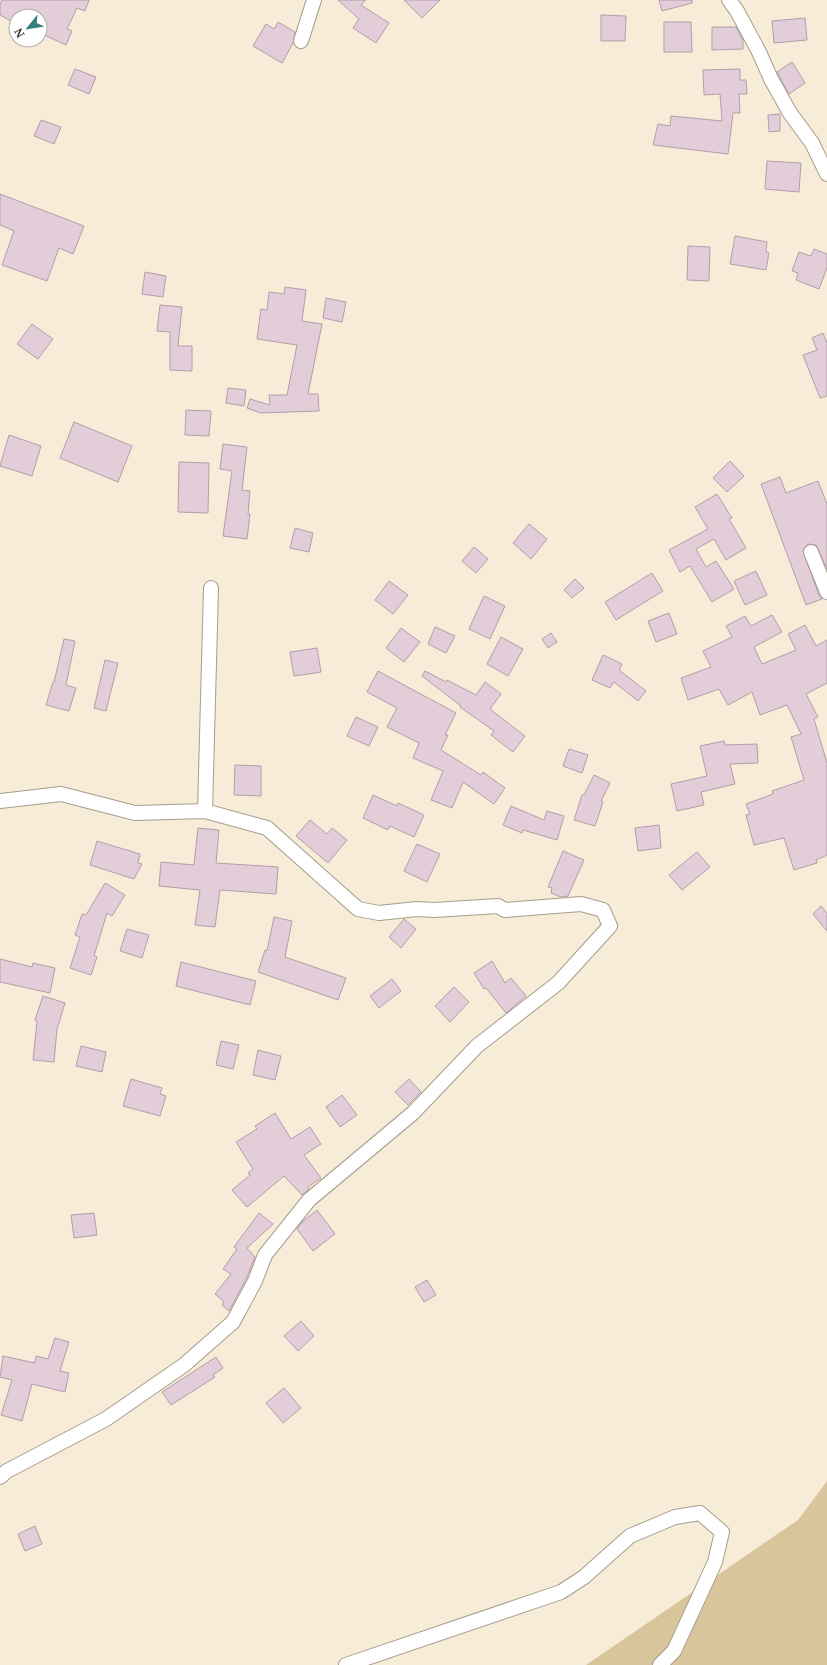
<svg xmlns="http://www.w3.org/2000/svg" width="827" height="1665" viewBox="0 0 827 1665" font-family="'Noto Serif',serif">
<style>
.green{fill:#d9c59c}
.building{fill:#e2cdd8;stroke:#b29ea9}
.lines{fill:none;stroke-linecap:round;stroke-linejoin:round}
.minor-casing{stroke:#a69d8b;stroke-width:16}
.minor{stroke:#fff;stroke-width:14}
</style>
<rect width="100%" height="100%" fill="#f6ecd8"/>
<!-- green -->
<path class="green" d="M 827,1481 L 827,1665 L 586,1665 L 798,1520 Z"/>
<!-- building -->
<g class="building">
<path d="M 2,0 L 89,0 L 85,11 L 77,8 L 67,29 L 72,31 L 66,45 L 40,33 L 40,16 L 16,16 L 14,23 L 0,15 L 0,4 Z"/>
<path d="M 338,0 L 366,0 L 361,5 L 389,23 L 376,43 L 353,28 L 359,19 Z"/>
<path d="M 404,0 L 440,0 L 422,18 Z"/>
<path d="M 659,0 L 692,0 L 692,3 L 662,11 Z"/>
<path d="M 601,15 L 626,16 L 625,41 L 601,41 Z"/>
<path d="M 805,18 L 807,40 L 774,43 L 772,21 Z"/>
<path d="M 278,22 L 295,32 L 293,43 L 282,63 L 253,46 L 266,24 L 274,29 Z"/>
<path d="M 664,22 L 691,22 L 692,52 L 664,52 Z"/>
<path d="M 712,27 L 736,27 L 743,40 L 743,49 L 712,50 Z"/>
<path d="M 792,62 L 805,83 L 789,94 L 777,72 Z"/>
<path d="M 75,69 L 96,77 L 89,94 L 68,85 Z"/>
<path d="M 740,69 L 740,80 L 746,80 L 747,94 L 739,94 L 740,113 L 733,113 L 728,154 L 653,145 L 658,124 L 670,126 L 671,116 L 722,121 L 720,94 L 704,95 L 703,70 Z"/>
<path d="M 780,114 L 780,131 L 769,132 L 768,115 Z"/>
<path d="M 41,120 L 61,127 L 54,144 L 34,136 Z"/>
<path d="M 767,161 L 801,163 L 799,192 L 765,189 Z"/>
<path d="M 0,194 L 84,226 L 73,254 L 59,248 L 47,281 L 2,265 L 14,231 L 0,225 Z"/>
<path d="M 735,236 L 767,242 L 766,252 L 769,253 L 766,270 L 730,264 Z"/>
<path d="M 688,246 L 710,247 L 709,281 L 687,280 Z"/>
<path d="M 814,249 L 827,254 L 827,268 L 819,289 L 796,280 L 798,273 L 792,271 L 799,252 L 811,256 Z"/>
<path d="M 145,272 L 166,276 L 163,297 L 142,294 Z"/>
<path d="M 285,287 L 306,290 L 302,321 L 322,324 L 308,394 L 318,394 L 319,411 L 261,413 L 247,408 L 250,399 L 270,405 L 269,395 L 287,395 L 297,345 L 257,339 L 261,309 L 267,310 L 269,292 L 284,294 Z"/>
<path d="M 326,298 L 346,302 L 342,322 L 323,318 Z"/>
<path d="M 160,305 L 182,307 L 178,346 L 192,346 L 192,371 L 170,370 L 170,332 L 157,331 Z"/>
<path d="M 32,324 L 53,339 L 38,359 L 17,344 Z"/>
<path d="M 823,333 L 827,343 L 827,396 L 820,398 L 803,355 L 817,350 L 812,338 Z"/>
<path d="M 228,388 L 246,390 L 244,406 L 226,403 Z"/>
<path d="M 186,410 L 211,411 L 209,436 L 185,435 Z"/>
<path d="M 74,422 L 132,446 L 118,482 L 60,458 Z"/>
<path d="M 9,435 L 41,446 L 32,476 L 0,466 Z"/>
<path d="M 223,444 L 247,447 L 242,490 L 250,491 L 248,514 L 250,514 L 247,539 L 223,536 L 232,471 L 220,469 Z"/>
<path d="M 730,461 L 744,476 L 727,492 L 713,478 Z"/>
<path d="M 179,462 L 209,463 L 208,513 L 178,512 Z"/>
<path d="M 780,477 L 786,493 L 818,481 L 827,504 L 827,569 L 816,545 L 808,544 L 803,551 L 819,595 L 822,599 L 806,605 L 761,484 Z"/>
<path d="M 717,494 L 732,518 L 729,519 L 746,548 L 726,560 L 714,539 L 696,549 L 706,567 L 716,561 L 734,589 L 712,602 L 690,566 L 680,572 L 669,550 L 708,529 L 695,507 Z"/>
<path d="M 529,524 L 547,539 L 531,559 L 513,543 Z"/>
<path d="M 295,528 L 313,533 L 309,552 L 290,548 Z"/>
<path d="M 474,547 L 488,559 L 476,573 L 462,561 Z"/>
<path d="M 756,571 L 767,595 L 745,605 L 734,581 Z"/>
<path d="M 652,573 L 663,591 L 616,620 L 605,602 Z"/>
<path d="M 575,579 L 584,588 L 572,598 L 564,590 Z"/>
<path d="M 389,581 L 408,595 L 393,614 L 375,600 Z"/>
<path d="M 484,596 L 505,606 L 490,639 L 469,629 Z"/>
<path d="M 669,613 L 677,634 L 656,642 L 648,621 Z"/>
<path d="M 772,615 L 782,632 L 754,647 L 762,664 L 796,650 L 788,634 L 805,625 L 816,646 L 827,640 L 827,683 L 806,694 L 818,717 L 814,719 L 827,763 L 827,855 L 816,860 L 817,863 L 794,870 L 784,838 L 754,845 L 746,815 L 750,814 L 746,804 L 773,794 L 772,791 L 804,780 L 791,737 L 801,734 L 787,705 L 760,715 L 752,692 L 728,705 L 719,689 L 688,700 L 681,678 L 711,667 L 703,651 L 732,637 L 726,626 L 745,616 L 751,626 Z"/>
<path d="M 435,627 L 455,636 L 446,653 L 428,644 Z"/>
<path d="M 401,628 L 420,642 L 404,662 L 386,648 Z"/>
<path d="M 551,633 L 557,642 L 548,648 L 542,639 Z"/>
<path d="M 501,637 L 523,649 L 508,676 L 487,664 Z"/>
<path d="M 64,639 L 75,641 L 66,685 L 76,688 L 69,711 L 46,705 L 53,682 L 54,682 Z"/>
<path d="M 317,648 L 321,672 L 294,676 L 290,652 Z"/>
<path d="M 603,655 L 622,664 L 619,670 L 646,691 L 638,701 L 614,682 L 610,688 L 592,680 Z"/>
<path d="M 105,660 L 118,663 L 106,711 L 94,708 Z"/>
<path d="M 378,671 L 456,713 L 445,735 L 448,735 L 441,750 L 481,775 L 483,772 L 505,788 L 494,804 L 463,782 L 452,808 L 431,800 L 443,771 L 413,758 L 419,743 L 387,727 L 397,708 L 367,692 Z"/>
<path d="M 425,671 L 446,682 L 447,680 L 476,695 L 485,682 L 501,694 L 490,709 L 525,736 L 513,752 L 491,735 L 494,731 L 460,707 L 461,706 L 422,676 Z"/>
<path d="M 356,717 L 378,727 L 369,746 L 347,736 Z"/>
<path d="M 724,741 L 725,745 L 757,744 L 758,763 L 730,764 L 735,784 L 701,792 L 704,805 L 677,811 L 671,784 L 707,776 L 700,746 Z"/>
<path d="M 569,749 L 588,755 L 582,773 L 563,766 Z"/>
<path d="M 235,765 L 261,766 L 261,796 L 234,795 Z"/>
<path d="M 594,775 L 610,783 L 601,801 L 603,802 L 595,826 L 574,820 L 582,795 L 584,795 Z"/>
<path d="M 373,795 L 397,806 L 398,803 L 424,815 L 414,837 L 390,826 L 388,830 L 363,818 Z"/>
<path d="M 511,806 L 544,820 L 547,811 L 564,816 L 557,840 L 523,830 L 522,833 L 503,825 Z"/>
<path d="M 310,820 L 327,834 L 332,828 L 347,840 L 328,863 L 296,836 Z"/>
<path d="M 659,825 L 661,848 L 638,851 L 635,828 Z"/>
<path d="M 198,828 L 219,830 L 216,863 L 278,867 L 276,894 L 220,890 L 215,927 L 195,925 L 200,890 L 159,886 L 161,862 L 194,865 Z"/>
<path d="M 97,841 L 140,854 L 138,863 L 142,864 L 134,879 L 90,865 Z"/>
<path d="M 417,844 L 440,854 L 427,882 L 404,871 Z"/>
<path d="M 563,851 L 584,860 L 568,896 L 561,897 L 551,893 L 552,888 L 548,887 Z"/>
<path d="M 697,852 L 710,867 L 682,890 L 669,875 Z"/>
<path d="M 105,883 L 125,895 L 112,916 L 107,913 L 94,956 L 97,957 L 91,975 L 70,968 L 80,937 L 75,935 L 82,914 L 86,915 Z"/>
<path d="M 821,906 L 827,913 L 827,931 L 813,914 Z"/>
<path d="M 274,917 L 292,921 L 285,957 L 346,978 L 338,1000 L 258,972 L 265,950 L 267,951 Z"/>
<path d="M 404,919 L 416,929 L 401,948 L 389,937 Z"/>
<path d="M 127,929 L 149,935 L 142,958 L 120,951 Z"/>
<path d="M 0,959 L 32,967 L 33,963 L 55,968 L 50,993 L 0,982 Z"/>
<path d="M 492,961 L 505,983 L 511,978 L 526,996 L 506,1013 L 486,988 L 484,989 L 474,973 Z"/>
<path d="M 181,962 L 256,981 L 250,1005 L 176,986 Z"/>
<path d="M 392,979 L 401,991 L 379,1008 L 370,996 Z"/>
<path d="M 454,987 L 469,1002 L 450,1022 L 435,1006 Z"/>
<path d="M 43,996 L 65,1003 L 57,1029 L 54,1062 L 33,1060 L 37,1021 L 35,1020 Z"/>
<path d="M 221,1041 L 239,1045 L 233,1069 L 216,1065 Z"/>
<path d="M 81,1046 L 106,1052 L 102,1072 L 76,1066 Z"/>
<path d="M 258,1050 L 281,1056 L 275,1080 L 253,1075 Z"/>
<path d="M 131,1079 L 162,1088 L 160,1094 L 166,1096 L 160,1116 L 123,1106 Z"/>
<path d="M 409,1079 L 421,1092 L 408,1105 L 395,1092 Z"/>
<path d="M 342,1095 L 357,1115 L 340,1127 L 326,1107 Z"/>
<path d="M 275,1113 L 291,1139 L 310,1127 L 321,1144 L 304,1155 L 321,1178 L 308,1187 L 309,1189 L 302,1195 L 284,1176 L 247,1207 L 232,1190 L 250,1175 L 248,1173 L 253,1169 L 236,1142 L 257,1129 L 255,1126 Z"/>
<path d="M 317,1210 L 335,1234 L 313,1251 L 297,1229 L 302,1222 Z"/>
<path d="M 94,1213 L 97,1235 L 74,1238 L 71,1215 Z"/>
<path d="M 259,1213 L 273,1224 L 247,1248 L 255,1257 L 247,1277 L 229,1311 L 222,1305 L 224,1302 L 215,1294 L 231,1274 L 223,1269 L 237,1249 L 234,1247 Z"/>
<path d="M 427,1280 L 436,1295 L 424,1302 L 415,1287 Z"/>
<path d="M 301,1321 L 314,1336 L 298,1351 L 284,1336 Z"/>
<path d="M 55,1338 L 69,1342 L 60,1371 L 69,1373 L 65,1392 L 32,1384 L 22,1421 L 1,1415 L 12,1380 L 0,1377 L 3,1356 L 35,1363 L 36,1356 L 48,1359 Z"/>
<path d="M 216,1357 L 223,1368 L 213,1375 L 215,1377 L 171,1405 L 162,1392 Z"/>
<path d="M 284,1388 L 301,1408 L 283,1423 L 266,1403 Z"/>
<path d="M 35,1526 L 42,1544 L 25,1551 L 18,1534 Z"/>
</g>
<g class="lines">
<defs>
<g id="minor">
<path d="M 729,0 L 737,11 L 759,52 L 771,79 L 790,113 L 812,143 L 827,174"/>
<path d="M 301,41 L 314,0"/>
<path d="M 811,552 L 827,592"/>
<path d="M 0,801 L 61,794 L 135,813 L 205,811 L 267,828 L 358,909 L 379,913 L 417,909 L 434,910 L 498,906 L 505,910 L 581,904 L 603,910 L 610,926 L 558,983 L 477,1046 L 413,1113 L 309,1200 L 265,1255 L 255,1281 L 233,1322 L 184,1365 L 106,1419 L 7,1471 L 0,1477"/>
<path d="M 205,811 L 211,588"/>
<path d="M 346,1665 L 561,1592 L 584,1577 L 630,1536 L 675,1517 L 700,1513 L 722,1532 L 715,1562 L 674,1651 L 660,1665"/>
</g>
</defs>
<!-- minor casing -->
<use href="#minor" class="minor-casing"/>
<!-- minor -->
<use href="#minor" class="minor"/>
</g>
<!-- north arrow -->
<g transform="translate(28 28) rotate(240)"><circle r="19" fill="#ffffff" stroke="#b0afab"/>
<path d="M0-3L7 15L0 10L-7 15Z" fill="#367f80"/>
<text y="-6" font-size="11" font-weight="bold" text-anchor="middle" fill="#39362e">N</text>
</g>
</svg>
